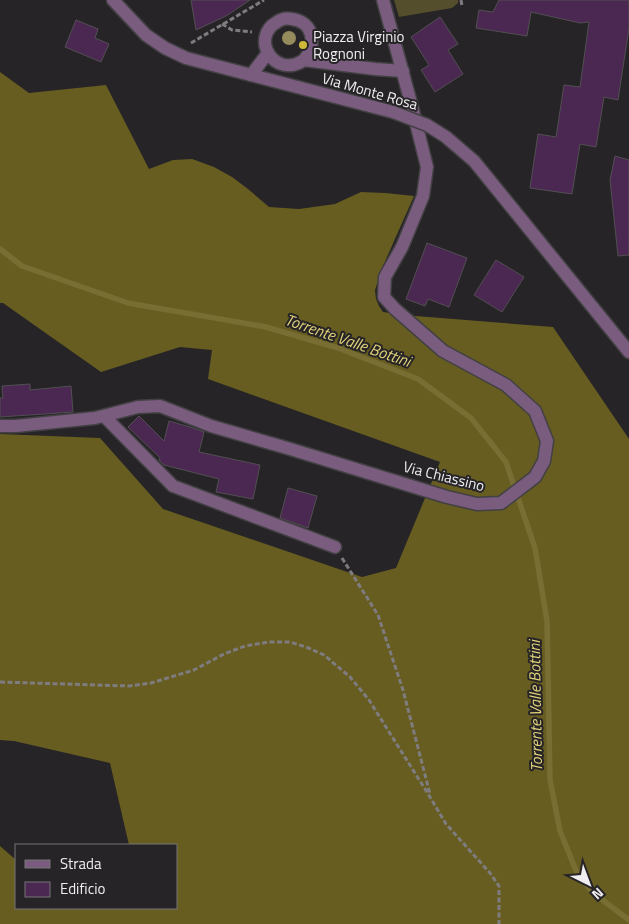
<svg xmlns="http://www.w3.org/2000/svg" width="629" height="924" viewBox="0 0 629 924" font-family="'Titillium Web',sans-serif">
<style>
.green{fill:#544e2c}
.forest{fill:#675d21}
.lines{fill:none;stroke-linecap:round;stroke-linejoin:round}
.stream{stroke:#786e33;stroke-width:5.5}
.building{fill:#4b2851;stroke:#524f53}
.minor-casing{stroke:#424043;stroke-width:15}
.path{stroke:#7e7c7f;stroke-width:3;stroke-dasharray:5 2.5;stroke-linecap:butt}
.minor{stroke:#795c7e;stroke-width:12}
.minor-bridge-casing{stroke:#424043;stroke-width:15;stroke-linecap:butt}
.minor-bridge{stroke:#795c7e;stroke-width:12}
.tree{fill:#958b5c}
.poi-dot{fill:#ceb838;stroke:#262427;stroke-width:2}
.labels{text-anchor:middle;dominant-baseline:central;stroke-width:4;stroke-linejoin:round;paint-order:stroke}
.poi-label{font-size:15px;fill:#efedef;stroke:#262427;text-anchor:start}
.street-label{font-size:15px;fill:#efedef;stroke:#262427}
.water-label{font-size:16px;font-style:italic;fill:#e1d27a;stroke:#262427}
</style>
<rect width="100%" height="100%" fill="#262427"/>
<!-- green -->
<path class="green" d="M 394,0 L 458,0 L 458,3 L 452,8 L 399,17 Z"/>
<!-- forest -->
<path class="forest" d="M 0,72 L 29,93 L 106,85 L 149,169 L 173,160 L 192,159 L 214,167 L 232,177 L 248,189 L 269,207 L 299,209 L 335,204 L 361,192 L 385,193 L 414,196 L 383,266 L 375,290 L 376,299 L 379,306 L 383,312 L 403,315 L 553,327 L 629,439 L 629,924 L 0,924 L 0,846 L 16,860 L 16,908 L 176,908 L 176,845 L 129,845 L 110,763 L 14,741 L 0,740 L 0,434 L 100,438 L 163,509 L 362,577 L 396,568 L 440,462 L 208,379 L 212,350 L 180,347 L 101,372 L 3,303 L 0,303 Z"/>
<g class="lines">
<!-- stream -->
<path class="stream" d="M 0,249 L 22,266 L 128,303 L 266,327 L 338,348 L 418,379 L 471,418 L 506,462 L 535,548 L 547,621 L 550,780 L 560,831 L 577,873 L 592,892 L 629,920"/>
</g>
<!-- building -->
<g class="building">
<path d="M 191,0 L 250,0 L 226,16 L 196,30 Z"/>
<path d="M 499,0 L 629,0 L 629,28 L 618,100 L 604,97 L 596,147 L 580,144 L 572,194 L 530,188 L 538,134 L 556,137 L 564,85 L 580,87 L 589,22 L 580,23 L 531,12 L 527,36 L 476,28 L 479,10 L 493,12 Z"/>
<path d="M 440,17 L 458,44 L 448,50 L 463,74 L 435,92 L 421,70 L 429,65 L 411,37 Z"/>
<path d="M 76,20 L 98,29 L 95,38 L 109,44 L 101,62 L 65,47 Z"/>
<path d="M 615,156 L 629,160 L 629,255 L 618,256 L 610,180 Z"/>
<path d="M 427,243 L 467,258 L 449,307 L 428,299 L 425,306 L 406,299 Z"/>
<path d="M 496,260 L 524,277 L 502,312 L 474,295 Z"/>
<path d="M 30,384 L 30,390 L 71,386 L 73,412 L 0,417 L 0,398 L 3,398 L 2,386 Z"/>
<path d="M 139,416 L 164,441 L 169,421 L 190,427 L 204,432 L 199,452 L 260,465 L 253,499 L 216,492 L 219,479 L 164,465 L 159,460 L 160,458 L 128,427 Z"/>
<path d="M 288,488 L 317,496 L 308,528 L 280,518 Z"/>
</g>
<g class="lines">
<defs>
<g id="minor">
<path d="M 113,0 L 146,35 L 165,48 L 186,58 L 393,112"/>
<path d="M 304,60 C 317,45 314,22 292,19 C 287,18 281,19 277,22 C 249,38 275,80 304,60 L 375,69 L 403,71"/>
<path d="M 251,75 L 268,53"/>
<path d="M 446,137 L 474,161 L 629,352"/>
<path d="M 104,416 L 173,486 L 335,547"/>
<path d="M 0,426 L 16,426 L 95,418 L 138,407 L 160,406 L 211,426 L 287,448 L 447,497 L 477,504 L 501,503 L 535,477 L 544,461 L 547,441 L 535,411 L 506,385 L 443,351 L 395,309 L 384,297 L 385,277 L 402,247 L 423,196 L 427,167 L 411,103 L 383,0"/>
</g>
</defs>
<!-- minor casing -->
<use href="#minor" class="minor-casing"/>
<!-- path -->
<g class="path">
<path d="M 461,0 L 462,6"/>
<path d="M 222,24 L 232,30 L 252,32"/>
<path d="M 191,43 L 264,0"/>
<path d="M 342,558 L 378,615 L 403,690 L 430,794"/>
<path d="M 0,682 L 129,686 L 151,683 L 194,670 L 224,654 L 245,646 L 269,642 L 290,642 L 306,647 L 324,655 L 350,677 L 369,700 L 430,797 L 446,824 L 490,873 L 499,886 L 499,924"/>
</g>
<!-- minor -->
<use href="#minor" class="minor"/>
<defs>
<path id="minor-bridge" d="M 393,112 L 427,125 L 446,137"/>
</defs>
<!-- minor-bridge casing -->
<use href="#minor-bridge" class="minor-bridge-casing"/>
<!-- minor-bridge -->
<use href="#minor-bridge" class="minor-bridge"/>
</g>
<!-- trees -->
<circle class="tree" cx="289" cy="38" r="7"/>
<!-- markers -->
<circle class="poi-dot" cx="303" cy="45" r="5"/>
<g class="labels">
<!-- poi labels -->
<g class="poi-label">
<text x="313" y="36">Piazza Virginio<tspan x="313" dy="17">Rognoni</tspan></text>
</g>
<!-- street labels -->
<g class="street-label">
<text transform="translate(370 91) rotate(16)">Via Monte Rosa</text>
<text transform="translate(444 476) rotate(14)">Via Chiassino</text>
</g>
<!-- water labels -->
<g class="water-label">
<text transform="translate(348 340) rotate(19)">Torrente Valle Bottini</text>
<text transform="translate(535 706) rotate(-91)">Torrente Valle Bottini</text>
</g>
</g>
<!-- legend -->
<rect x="15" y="844" width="162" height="65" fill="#262427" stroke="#767477"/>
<rect x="25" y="860" width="25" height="8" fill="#795c7e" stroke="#767477"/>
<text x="60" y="869" font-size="15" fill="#efedef">Strada</text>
<rect x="25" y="882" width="25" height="15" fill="#4b2851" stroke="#767477"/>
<text x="60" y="894" font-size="15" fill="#efedef">Edificio</text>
<!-- north arrow -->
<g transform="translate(589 884) rotate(138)" stroke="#262427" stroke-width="4" paint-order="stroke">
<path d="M0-4L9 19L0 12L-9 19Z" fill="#efedef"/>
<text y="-8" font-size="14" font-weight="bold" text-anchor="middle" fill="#efedef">N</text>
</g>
</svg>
